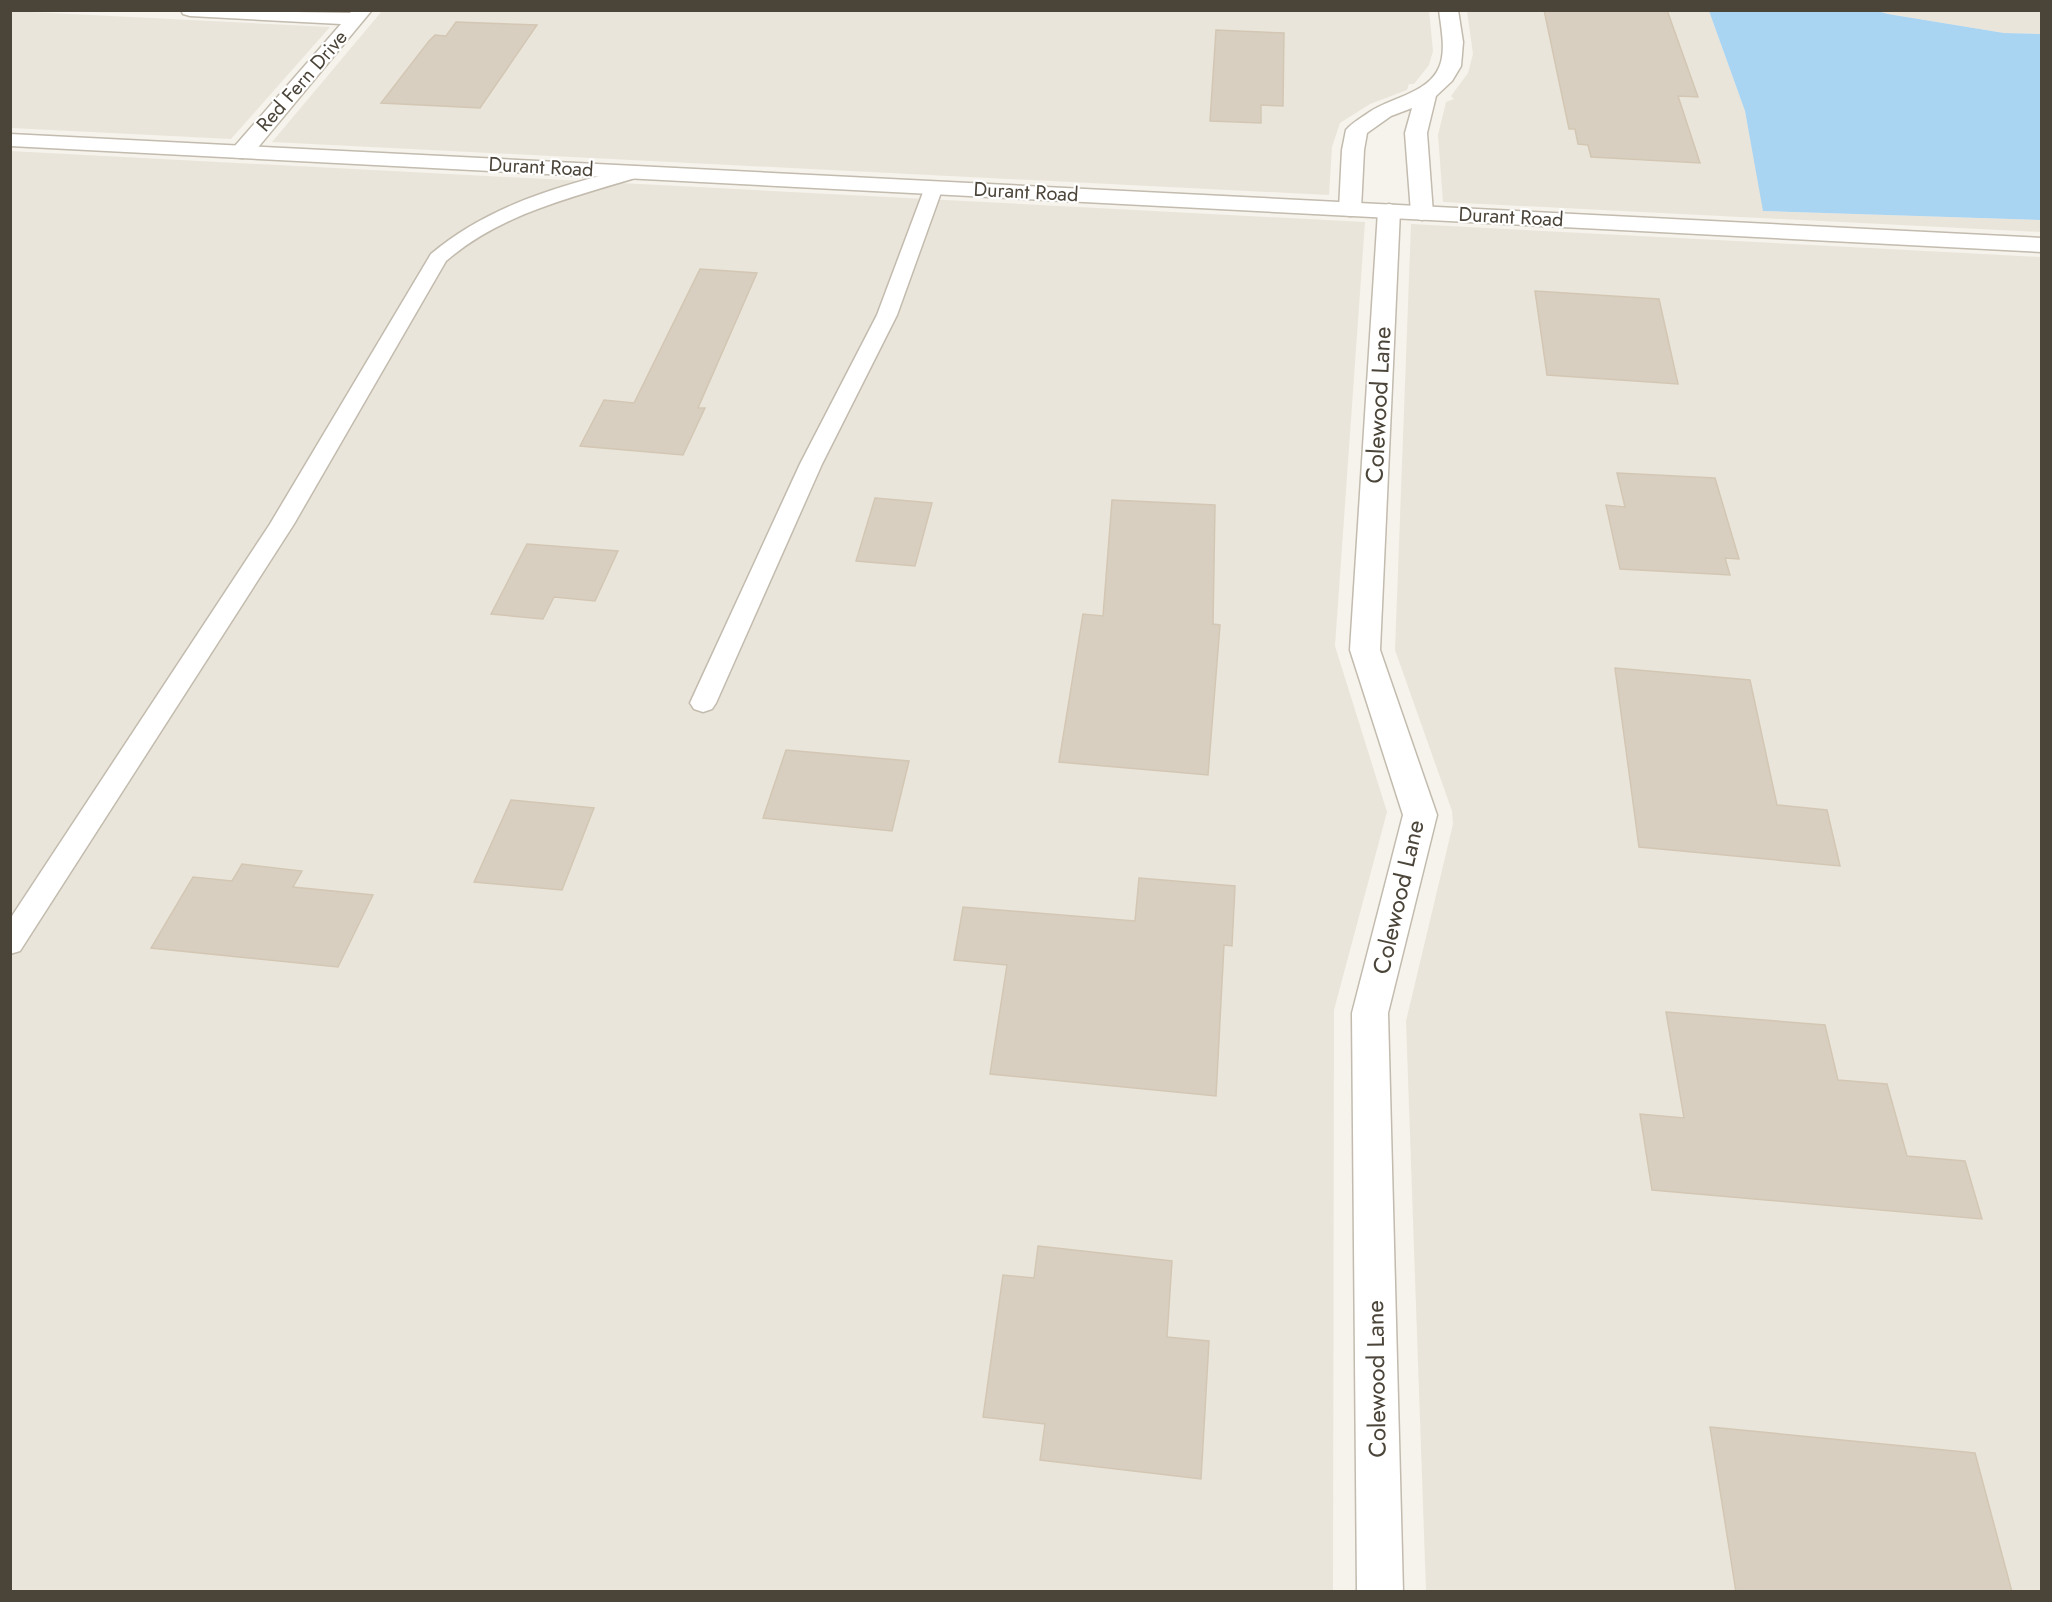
<svg xmlns="http://www.w3.org/2000/svg" width="2052" height="1602" viewBox="0 0 2052 1602" font-family="Jost,sans-serif">
<style>
.residential{fill:#eae5da}
.water{fill:#a9d4f2}
.building{fill:#d8cfc1;stroke:#d3c7b4;stroke-width:1.5}
.lines{fill:none;stroke-linecap:round;stroke-linejoin:round}
.service-casing{stroke:#c2bbae;stroke-width:3}
.minor-casing{stroke:#c2bbae;stroke-width:3}
.tertiary-casing{stroke:#c2bbae;stroke-width:3}
.service{fill:#fff;fill-rule:evenodd}
.minor{fill:#fff;fill-rule:evenodd}
.tertiary{fill:#fff;fill-rule:evenodd}
.labels{text-anchor:middle;dominant-baseline:central;stroke-width:4.5;stroke-linejoin:round;paint-order:stroke}
.far-street-label{font-size:20px;fill:#4b4439;stroke:#fff}
.street-label{font-size:24px;fill:#4b4439;stroke:#fff}
</style>
<rect width="100%" height="100%" fill="#f6f3ec"/>
<!-- residential -->
<g class="residential">
<path d="M 1429,10 L 1433,51 L 1429,65 L 1414,84 L 1409,84 L 1407,90 L 1370,104 L 1340,123 L 1332,147 L 1329,195 L 272,142 L 382,11 Z"/>
<path d="M 10,11 L 11,11 L 330,27 L 231,139 L 11,128 Z"/>
<path d="M 1467,11 L 1709,11 L 1745,111 L 1764,211 L 2041,220 L 2041,232 L 1443,202 L 1438,135 L 1446,102 L 1454,99 L 1451,96 L 1468,73 L 1473,54 Z"/>
<path d="M 1877,11 L 2041,11 L 2041,34 L 2004,33 L 1888,14 Z"/>
<path d="M 10,151 L 1365,222 L 1335,646 L 1387,812 L 1334,1010 L 1333,1591 L 11,1591 Z"/>
<path d="M 1411,224 L 2041,257 L 2041,1591 L 1426,1591 L 1406,1021 L 1453,824 L 1452,811 L 1395,650 Z"/>
</g>
<!-- water -->
<path class="water" d="M 1709,11 L 1877,11 L 1888,14 L 2004,33 L 2041,34 L 2041,220 L 1763,211 L 1745,111 Z"/>
<!-- building -->
<g class="building">
<path d="M 1544,10 L 1667,10 L 1698,97 L 1678,96 L 1700,163 L 1591,157 L 1588,145 L 1578,144 L 1575,129 L 1569,129 Z"/>
<path d="M 456,22 L 537,25 L 480,108 L 381,103 L 429,41 L 435,35 L 446,36 Z"/>
<path d="M 1216,30 L 1284,33 L 1283,106 L 1261,105 L 1261,123 L 1210,121 Z"/>
<path d="M 700,269 L 757,273 L 698,408 L 705,408 L 683,455 L 580,446 L 604,400 L 634,403 Z"/>
<path d="M 1535,291 L 1659,299 L 1678,384 L 1547,375 Z"/>
<path d="M 1617,473 L 1715,478 L 1739,559 L 1725,558 L 1730,575 L 1620,569 L 1606,505 L 1625,507 Z"/>
<path d="M 875,498 L 932,503 L 915,566 L 856,561 Z"/>
<path d="M 1112,500 L 1215,505 L 1213,624 L 1220,625 L 1208,775 L 1059,762 L 1083,614 L 1103,616 Z"/>
<path d="M 527,544 L 618,551 L 595,601 L 554,597 L 543,619 L 491,614 Z"/>
<path d="M 1615,668 L 1750,680 L 1777,805 L 1827,810 L 1840,866 L 1639,847 Z"/>
<path d="M 786,750 L 909,761 L 892,831 L 763,818 Z"/>
<path d="M 511,800 L 594,808 L 562,890 L 474,882 Z"/>
<path d="M 242,864 L 302,871 L 293,887 L 373,895 L 338,967 L 151,948 L 193,877 L 232,881 Z"/>
<path d="M 1139,878 L 1235,886 L 1232,946 L 1224,945 L 1216,1096 L 990,1074 L 1007,965 L 954,960 L 963,907 L 1135,921 Z"/>
<path d="M 1666,1012 L 1825,1025 L 1838,1080 L 1887,1084 L 1907,1156 L 1965,1161 L 1982,1219 L 1652,1190 L 1640,1114 L 1684,1118 Z"/>
<path d="M 1038,1246 L 1172,1261 L 1167,1337 L 1209,1341 L 1201,1479 L 1040,1460 L 1045,1424 L 983,1417 L 1003,1275 L 1034,1278 Z"/>
<path d="M 1710,1427 L 1975,1453 L 2012,1592 L 1736,1592 Z"/>
</g>
<g class="lines">
<defs>
<g id="service">
<path d="M 636,167 L 642,168 L 645,172 L 642,176 C 573,197 502,213 446,261 L 294,524 L 20,951 L 10,954 L 10,919 L 270,524 L 431,254 C 489,205 564,184 636,167 Z"/>
<path d="M 934,182 L 940,183 L 943,187 L 897,315 L 822,464 L 716,703 L 712,709 L 703,712 L 694,709 L 690,703 L 800,464 L 877,315 L 925,187 L 928,183 Z"/>
</g>
<g id="minor">
<path d="M 181,10 L 350,13 L 352,10 L 372,10 L 250,157 L 242,158 L 234,157 L 231,152 L 234,147 L 341,24 L 190,16 L 183,14 Z"/>
<path d="M 1439,10 L 1458,10 L 1463,42 L 1461,66 L 1452,81 L 1436,96 L 1427,133 L 1433,213 L 1430,218 L 1422,220 L 1414,218 L 1411,213 L 1405,133 L 1412,108 L 1391,116 L 1367,133 L 1364,150 L 1361,209 L 1358,214 L 1350,216 L 1342,214 L 1339,209 L 1342,150 L 1346,130 C 1352,123 1361,118 1368,113 C 1381,104 1396,100 1410,93 C 1451,75 1444,48 1439,10 Z"/>
<path d="M 1389,204 L 1397,206 L 1400,211 L 1380,650 L 1437,815 L 1388,1013 L 1403,1592 L 1357,1592 L 1352,1013 L 1403,815 L 1350,650 L 1378,211 L 1381,206 Z"/>
</g>
<path id="tertiary" d="M 10,134 L 2042,238 L 2042,252 L 10,146 Z"/>
</defs>
<!-- service casing -->
<use href="#service" class="service-casing"/>
<!-- minor casing -->
<use href="#minor" class="minor-casing"/>
<!-- tertiary casing -->
<use href="#tertiary" class="tertiary-casing"/>
<!-- service -->
<use href="#service" class="service"/>
<!-- minor -->
<use href="#minor" class="minor"/>
<!-- tertiary -->
<use href="#tertiary" class="tertiary"/>
</g>
<g class="labels">
<!-- far-street labels -->
<g class="far-street-label">
<text transform="translate(302 81) rotate(-49)">Red Fern Drive</text>
<text transform="translate(541 167) rotate(3)">Durant Road</text>
<text transform="translate(1026 192) rotate(3)">Durant Road</text>
<text transform="translate(1511 217) rotate(3)">Durant Road</text>
</g>
<!-- street labels -->
<g class="street-label">
<text transform="translate(1378 405) rotate(-87)">Colewood Lane</text>
<text transform="translate(1398 897) rotate(-77)">Colewood Lane</text>
<text transform="translate(1376 1379) rotate(-91)">Colewood Lane</text>
</g>
</g>
<!-- border -->
<rect width="2052" height="1602" fill="none" stroke="#4b4439" stroke-width="24"/>
</svg>
